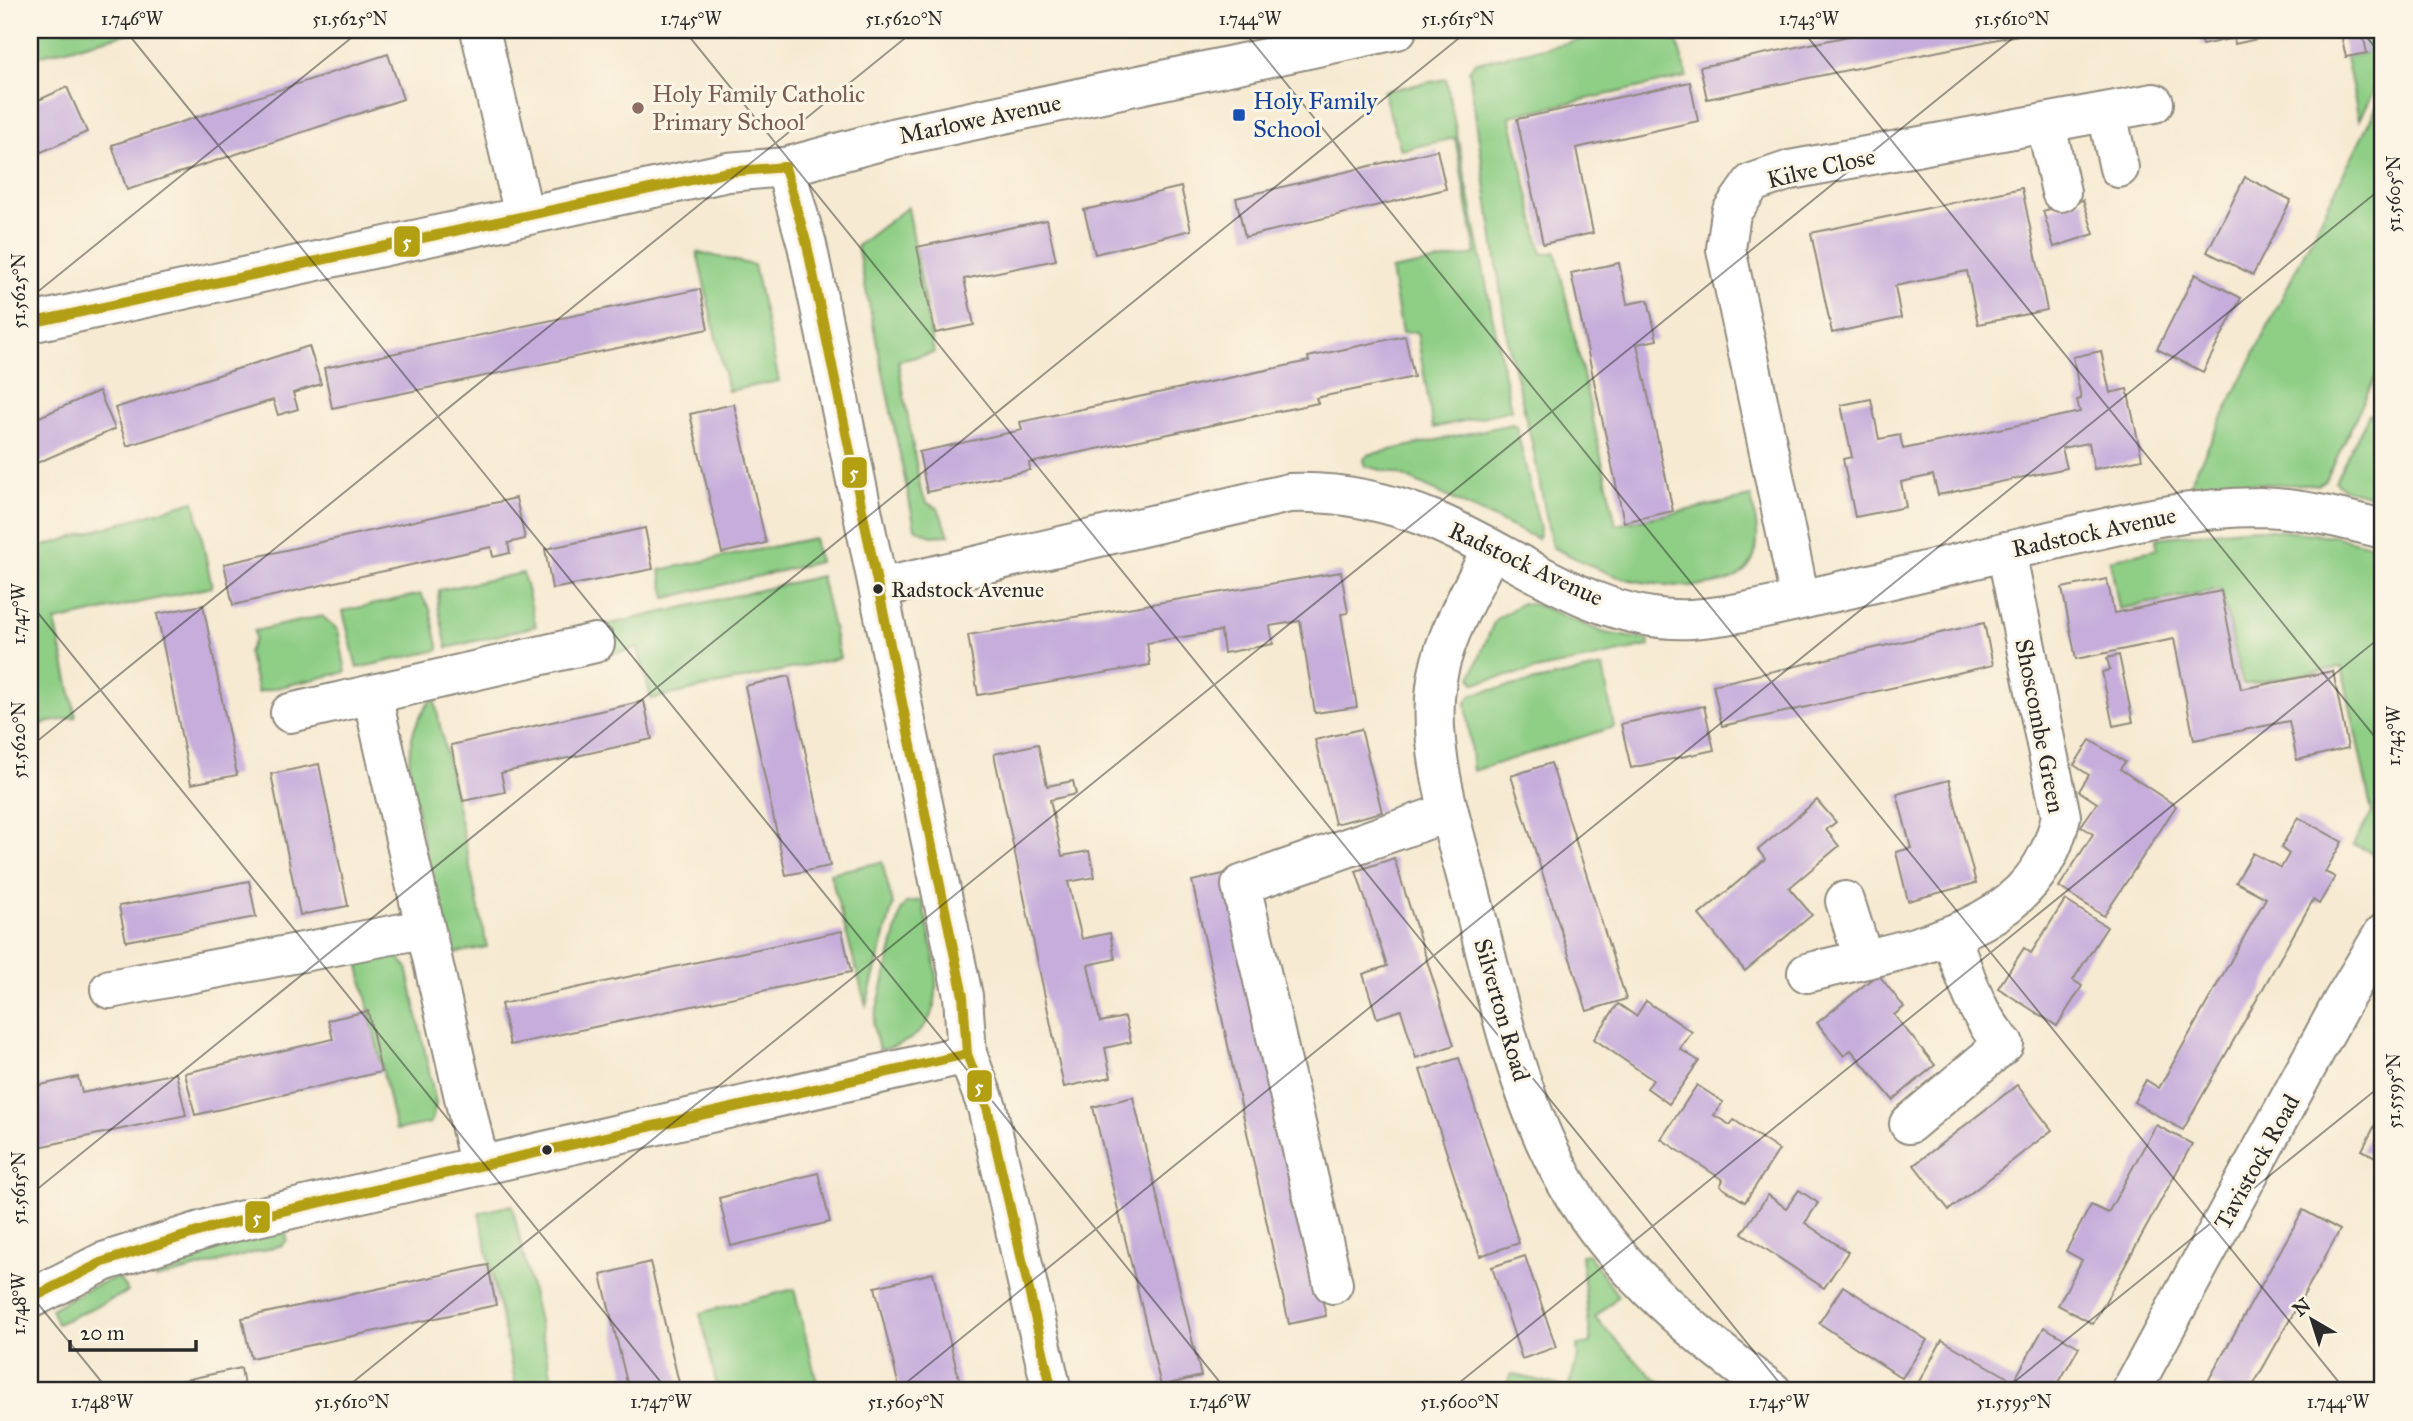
<svg xmlns="http://www.w3.org/2000/svg" width="2413" height="1421" viewBox="0 0 2413 1421" font-family="'IM FELL Great Primer',serif">
<style>
.green{fill:#8ece85;stroke:#5c7c58;stroke-width:2}
.building{fill:#c6addb}
.lines{fill:none;stroke-linecap:round;stroke-linejoin:round}
.minor-casing{stroke:#908a7e;stroke-width:42}
.minor{stroke:#fff;stroke-width:38}
.bus-1-casing{stroke:#fcf5e5;stroke-width:16}
.bus-1{stroke:#b39f12;stroke-width:10}
.ticks{fill:none;stroke:#2b2b2b;stroke-width:2;stroke-opacity:0.45}
.education-dot{fill:#8d6e63;stroke:#fcf5e5;stroke-width:2.5}
.transit-dot{fill:#1a4fb4;stroke:#fcf5e5;stroke-width:2.5}
.bus-dot{fill:#2b2b2b;stroke:#fcf5e5;stroke-width:2.5}
.labels{text-anchor:middle;dominant-baseline:central;stroke-width:6;stroke-linejoin:round;paint-order:stroke}
.bus-label{font-size:22px;fill:#2b2b2b;stroke:#fcf5e5;text-anchor:start}
.education-label{font-size:24px;fill:#785e54;stroke:#fcf5e5;text-anchor:start}
.transit-label{font-size:24px;fill:#164399;stroke:#fcf5e5;text-anchor:start}
.street-label{font-size:24px;fill:#2b2b2b;stroke:#fcf5e5}
.line-badge{stroke:#fcf5e5;stroke-width:2.5}
.badge-label{font-size:19px;text-anchor:middle;font-weight:bold;fill:#fff}
.neatline{fill:none;stroke:#2b2b2b;stroke-width:2.5}
.ticks-label{font-size:18px;text-anchor:middle;fill:#2b2b2b}
</style>
<rect width="100%" height="100%" fill="#fcf5e5"/>
<filter id="ink" filterUnits="userSpaceOnUse"><feTurbulence type="fractalNoise" baseFrequency=".0143" numOctaves="2"/><feDisplacementMap in="SourceGraphic" scale="14" xChannelSelector="R" yChannelSelector="G"/><feConvolveMatrix kernelMatrix="1 2 1 2 8 2 1 2 1" color-interpolation-filters="sRGB"/></filter>
<filter id="wash" filterUnits="userSpaceOnUse"><feTurbulence type="fractalNoise" baseFrequency=".00686" numOctaves="4" result="noise"/><feDisplacementMap in="SourceGraphic" scale="28" xChannelSelector="R" yChannelSelector="G"/><feGaussianBlur stdDeviation="1.57" result="paint"/><feColorMatrix in="noise" values="0 0 0 0 0 0 0 0 0 0 0 0 0 0 0 0 0 1.4 0 .05"/><feComposite in="paint" operator="in"/></filter>
<g filter="url(#wash)">
<rect width="100%" height="100%" fill="#f6ead2"/>
<!-- green -->
<g class="green">
<path d="M 30,30 L 142,30 L 30,58 Z"/>
<path d="M 1626,30 L 1674,30 L 1687,77 L 1510,116 L 1542,254 L 1556,252 L 1616,525 L 1751,497 C 1755,517 1762,541 1752,561 C 1734,598 1648,586 1616,576 C 1593,568 1573,557 1552,547 L 1532,443 L 1508,343 L 1469,71 L 1474,63 Z"/>
<path d="M 2383,30 L 2383,72 L 2359,120 L 2346,57 L 2366,53 L 2362,31 Z"/>
<path d="M 1446,79 L 1511,410 L 1433,428 L 1417,332 L 1402,333 L 1391,270 L 1476,254 L 1455,138 L 1401,150 L 1383,91 Z"/>
<path d="M 2383,94 L 2383,361 L 2326,480 L 2318,485 L 2227,483 L 2187,489 Z"/>
<path d="M 908,207 L 934,353 L 898,361 L 921,492 L 927,503 L 938,508 L 949,535 L 931,536 L 915,528 L 857,246 Z"/>
<path d="M 697,252 L 754,265 L 779,381 L 728,391 Z"/>
<path d="M 2369,414 L 2383,421 L 2383,498 L 2344,489 L 2335,481 Z"/>
<path d="M 1512,424 L 1516,426 L 1540,529 L 1538,539 L 1401,475 L 1365,466 L 1363,461 L 1367,455 Z"/>
<path d="M 194,501 L 212,587 L 55,621 L 76,717 L 30,726 L 30,550 Z"/>
<path d="M 2251,528 L 2334,536 L 2383,548 L 2383,858 L 2353,844 L 2372,813 L 2342,667 L 2243,685 L 2221,589 L 2119,609 L 2110,560 L 2157,549 L 2156,538 Z"/>
<path d="M 814,538 L 819,562 L 666,598 L 660,570 Z"/>
<path d="M 523,573 L 536,626 L 447,648 L 438,606 L 439,590 Z"/>
<path d="M 821,576 L 840,658 L 651,699 L 638,648 L 603,656 L 597,627 Z"/>
<path d="M 420,594 L 430,609 L 439,650 L 357,668 L 343,611 Z"/>
<path d="M 1522,603 L 1537,605 L 1605,633 L 1649,640 L 1649,646 L 1474,683 L 1471,677 L 1495,620 Z"/>
<path d="M 322,616 L 338,630 L 346,672 L 258,692 L 248,652 L 255,639 L 254,631 Z"/>
<path d="M 1603,667 L 1614,727 L 1473,771 L 1466,701 L 1473,694 Z"/>
<path d="M 434,697 L 487,947 L 445,955 L 409,767 C 409,739 415,718 434,697 Z"/>
<path d="M 882,862 L 893,905 L 866,1005 L 830,873 Z"/>
<path d="M 922,900 C 934,958 962,1036 879,1050 L 873,1025 L 901,911 L 906,903 Z"/>
<path d="M 393,951 L 407,967 L 436,1104 L 431,1123 L 396,1130 L 356,953 Z"/>
<path d="M 512,1205 L 555,1391 L 517,1391 L 479,1213 Z"/>
<path d="M 285,1225 L 287,1240 L 283,1245 L 156,1279 L 150,1263 Z"/>
<path d="M 1588,1254 L 1618,1296 L 1595,1318 L 1648,1373 L 1674,1391 L 1502,1391 L 1512,1374 L 1568,1388 L 1578,1357 L 1577,1345 L 1591,1343 L 1581,1255 Z"/>
<path d="M 118,1277 L 128,1292 L 57,1324 L 51,1309 L 89,1288 Z"/>
<path d="M 794,1289 L 819,1391 L 718,1391 L 700,1313 Z"/>
</g>
<g id="blocks">
<!-- building -->
<g class="building">
<path d="M 1878,30 L 2037,31 L 1707,99 L 1700,67 Z"/>
<path d="M 2199,30 L 2292,30 L 2292,31 L 2235,44 L 2234,38 L 2202,45 Z"/>
<path d="M 2340,30 L 2362,30 L 2367,53 L 2346,57 Z"/>
<path d="M 388,54 L 403,99 L 127,190 L 112,145 Z"/>
<path d="M 1690,82 L 1698,121 L 1576,148 L 1593,233 L 1543,244 L 1517,119 Z"/>
<path d="M 67,87 L 87,132 L 30,157 L 30,104 Z"/>
<path d="M 1437,150 L 1446,189 L 1245,237 L 1236,198 Z"/>
<path d="M 2245,177 L 2291,200 L 2253,275 L 2207,252 Z"/>
<path d="M 1181,187 L 1191,230 L 1095,254 L 1084,210 Z"/>
<path d="M 2022,188 L 2047,310 L 1978,324 L 1967,271 L 1895,286 L 1901,318 L 1832,333 L 1811,233 Z"/>
<path d="M 2083,200 L 2094,234 L 2054,247 L 2043,211 Z"/>
<path d="M 1047,220 L 1056,260 L 964,279 L 974,325 L 935,333 L 917,247 Z"/>
<path d="M 1619,263 L 1627,304 L 1648,300 L 1657,340 L 1637,344 L 1673,511 L 1624,522 L 1571,273 Z"/>
<path d="M 2195,274 L 2241,298 L 2203,372 L 2157,349 Z"/>
<path d="M 700,289 L 708,329 L 332,408 L 324,368 Z"/>
<path d="M 1405,336 L 1414,377 L 1316,398 L 1318,403 L 1029,463 L 1030,470 L 927,492 L 919,452 L 1022,430 L 1020,422 L 1309,361 L 1308,357 Z"/>
<path d="M 309,346 L 321,384 L 293,393 L 298,409 L 278,415 L 273,400 L 127,446 L 115,408 Z"/>
<path d="M 2101,351 L 2110,393 L 2127,389 L 2142,459 L 2094,469 L 2089,443 L 2062,448 L 2067,468 L 1938,495 L 1933,475 L 1901,482 L 1906,507 L 1855,517 L 1843,459 L 1852,457 L 1841,405 L 1871,399 L 1879,439 L 1900,435 L 1903,449 L 2080,412 L 2077,400 L 2081,399 L 2073,357 Z"/>
<path d="M 99,391 L 115,429 L 30,466 L 30,421 Z"/>
<path d="M 734,404 L 766,543 L 722,553 L 690,414 Z"/>
<path d="M 516,498 L 525,539 L 508,543 L 510,553 L 493,557 L 491,547 L 233,605 L 224,564 Z"/>
<path d="M 645,528 L 653,569 L 552,589 L 545,549 Z"/>
<path d="M 1341,572 L 1348,613 L 1341,614 L 1357,707 L 1315,713 L 1300,621 L 1270,626 L 1273,644 L 1224,653 L 1221,631 L 1170,639 L 1147,643 L 1150,665 L 978,695 L 968,635 Z"/>
<path d="M 2107,579 L 2114,613 L 2221,591 L 2241,689 L 2333,671 L 2348,748 L 2297,760 L 2289,721 L 2194,740 L 2174,639 L 2076,659 L 2062,588 Z"/>
<path d="M 203,605 L 237,775 L 191,784 L 157,614 Z"/>
<path d="M 1984,623 L 1993,665 L 1722,726 L 1713,685 Z"/>
<path d="M 2119,655 L 2133,722 L 2113,726 L 2102,672 L 2110,670 L 2107,658 Z"/>
<path d="M 789,676 L 830,866 L 786,875 L 745,686 Z"/>
<path d="M 644,701 L 652,739 L 501,773 L 505,792 L 463,801 L 451,745 Z"/>
<path d="M 1704,706 L 1714,750 L 1631,768 L 1621,724 Z"/>
<path d="M 1361,729 L 1382,812 L 1335,824 L 1315,740 Z"/>
<path d="M 2090,740 L 2125,762 L 2120,769 L 2176,806 L 2104,916 L 2059,887 L 2093,834 L 2081,826 L 2097,803 L 2079,791 L 2089,775 L 2074,765 Z"/>
<path d="M 1038,744 L 1047,786 L 1073,781 L 1076,794 L 1050,800 L 1062,856 L 1089,851 L 1095,877 L 1068,882 L 1082,939 L 1110,933 L 1115,959 L 1088,965 L 1100,1022 L 1125,1017 L 1131,1042 L 1105,1048 L 1111,1077 L 1064,1087 L 994,754 Z"/>
<path d="M 1551,763 L 1626,999 L 1587,1011 L 1511,776 Z"/>
<path d="M 319,764 L 348,906 L 300,915 L 271,774 Z"/>
<path d="M 1949,780 L 1976,883 L 1908,901 L 1896,852 L 1911,848 L 1897,794 Z"/>
<path d="M 1817,800 L 1836,822 L 1826,830 L 1839,846 L 1789,888 L 1812,915 L 1745,971 L 1699,915 L 1765,859 L 1758,850 Z"/>
<path d="M 2298,817 L 2342,842 L 2325,872 L 2335,877 L 2319,904 L 2313,900 L 2183,1130 L 2134,1102 L 2146,1080 L 2159,1088 L 2266,898 L 2236,882 L 2253,853 L 2281,868 L 2289,854 L 2281,848 Z"/>
<path d="M 1394,858 L 1454,1045 L 1416,1058 L 1401,1010 L 1377,1018 L 1363,974 L 1387,966 L 1356,871 Z"/>
<path d="M 1228,873 L 1326,1316 L 1289,1324 L 1192,881 Z"/>
<path d="M 249,881 L 256,917 L 126,941 L 119,906 Z"/>
<path d="M 2065,900 L 2107,927 L 2073,980 L 2082,986 L 2057,1026 L 1998,988 L 2024,948 L 2031,953 Z"/>
<path d="M 842,931 L 851,972 L 510,1045 L 501,1004 Z"/>
<path d="M 1878,974 L 1904,1007 L 1894,1015 L 1935,1065 L 1893,1100 L 1851,1050 L 1844,1056 L 1817,1023 Z"/>
<path d="M 1646,1001 L 1692,1032 L 1680,1049 L 1699,1061 L 1669,1104 L 1647,1088 L 1653,1080 L 1594,1039 L 1618,1004 L 1636,1016 Z"/>
<path d="M 368,1011 L 381,1072 L 195,1115 L 185,1073 L 333,1039 L 328,1020 Z"/>
<path d="M 1459,1058 L 1519,1243 L 1480,1256 L 1420,1070 Z"/>
<path d="M 176,1073 L 186,1115 L 30,1149 L 30,1107 L 35,1106 L 31,1087 L 78,1077 L 82,1093 Z"/>
<path d="M 1697,1085 L 1723,1102 L 1714,1115 L 1730,1125 L 1734,1120 L 1779,1150 L 1745,1202 L 1720,1186 L 1723,1180 L 1661,1139 Z"/>
<path d="M 2017,1085 L 2052,1130 L 1949,1210 L 1914,1165 Z"/>
<path d="M 1133,1097 L 1201,1376 L 1161,1386 L 1093,1107 Z"/>
<path d="M 2383,1110 L 2383,1161 L 2362,1150 Z"/>
<path d="M 2156,1125 L 2192,1144 L 2093,1324 L 2058,1305 L 2082,1260 L 2066,1251 L 2091,1205 L 2108,1213 Z"/>
<path d="M 818,1173 L 830,1222 L 731,1246 L 719,1198 Z"/>
<path d="M 1799,1190 L 1818,1203 L 1805,1223 L 1848,1252 L 1824,1288 L 1742,1233 L 1768,1195 L 1786,1208 Z"/>
<path d="M 2303,1210 L 2340,1230 L 2250,1391 L 2227,1391 L 2208,1381 Z"/>
<path d="M 1525,1256 L 1556,1347 L 1522,1359 L 1492,1267 Z"/>
<path d="M 650,1262 L 681,1391 L 629,1391 L 601,1275 Z"/>
<path d="M 488,1265 L 496,1305 L 251,1358 L 242,1318 Z"/>
<path d="M 933,1273 L 962,1391 L 900,1391 L 875,1287 Z"/>
<path d="M 1843,1286 L 1927,1340 L 1902,1378 L 1819,1323 Z"/>
<path d="M 2044,1327 L 2079,1347 L 2054,1391 L 1928,1391 L 1917,1385 L 1942,1340 L 2014,1381 Z"/>
<path d="M 241,1368 L 245,1391 L 137,1391 L 137,1390 Z"/>
</g>
</g>
</g>
<g filter="url(#ink)">
<use href="#blocks" fill-opacity="0" stroke="#908a7e" stroke-width="2"/>
<g class="lines">
<defs>
<g id="minor">
<path d="M 480,30 L 524,215"/>
<path d="M 2107,113 L 2119,168"/>
<path d="M 2046,124 L 2061,192"/>
<path d="M 785,167 L 807,245 L 963,996 L 967,1054 L 987,1107 L 1052,1391"/>
<path d="M 30,323 L 728,172 L 785,167 L 896,137 L 1397,30"/>
<path d="M 1491,549 C 1471,593 1441,639 1436,687 C 1428,755 1454,829 1471,895 C 1494,985 1513,1079 1555,1162 C 1603,1258 1688,1330 1772,1391"/>
<path d="M 880,588 L 1289,493 C 1340,491 1386,501 1433,520 C 1516,554 1595,624 1691,619 C 1737,616 1786,603 1831,593 C 1907,576 1982,557 2058,539 C 2125,523 2191,507 2260,507 C 2302,508 2343,519 2383,529"/>
<path d="M 1800,599 L 1726,249 L 1731,213 L 1752,183 L 1790,170 L 2154,103"/>
<path d="M 372,695 L 479,1163"/>
<path d="M 290,713 L 595,643"/>
<path d="M 1845,901 L 1863,958"/>
<path d="M 1807,973 C 1908,947 2036,937 2061,816 L 2006,551"/>
<path d="M 110,989 L 423,929"/>
<path d="M 1909,1124 L 2004,1044 C 1976,1017 1964,971 1951,936"/>
<path d="M 1333,1284 L 1241,885 L 1449,812"/>
<path d="M 30,1299 L 103,1262 L 213,1227 L 967,1054"/>
<path d="M 2131,1391 L 2342,1002 L 2383,934"/>
</g>
</defs>
<!-- minor casing -->
<use href="#minor" class="minor-casing"/>
<!-- minor -->
<use href="#minor" class="minor"/>
<defs>
<g id="bus-1">
<path d="M 785,167 L 807,245 L 963,996 L 967,1054 L 987,1107 L 1052,1391"/>
<path d="M 30,323 L 728,172 L 785,167"/>
<path d="M 30,1299 L 103,1262 L 213,1227 L 967,1054"/>
</g>
</defs>
<!-- bus-1 casing -->
<use href="#bus-1" class="bus-1-casing"/>
<!-- bus-1 -->
<use href="#bus-1" class="bus-1"/>
</g>
</g>
<!-- ticks -->
<path class="ticks" d="M 125,30 L 1227,1391M 684,30 L 1786,1391M 1243,30 L 2346,1391M 1802,30 L 2383,747M 2361,30 L 2383,57M 30,298 L 361,30M 30,603 L 668,1391M 30,747 L 915,30M 30,1195 L 1469,30M 30,1294 L 109,1391M 342,1391 L 2023,30M 896,1391 L 2383,187M 1449,1391 L 2383,635M 2003,1391 L 2383,1084"/>
<!-- markers -->
<circle class="education-dot" cx="638" cy="108" r="7"/>
<rect class="transit-dot" x="1232" y="108" width="14" height="14" rx="3.5"/>
<g class="bus-dot">
<circle cx="878" cy="589" r="6"/>
<circle cx="547" cy="1150" r="6"/>
</g>
<g class="labels">
<!-- bus labels -->
<g class="bus-label">
<text x="891" y="589">Radstock Avenue</text>
</g>
<!-- education labels -->
<g class="education-label">
<text x="652" y="94">Holy Family Catholic<tspan x="652" dy="28">Primary School</tspan></text>
</g>
<!-- transit labels -->
<g class="transit-label">
<text x="1253" y="101">Holy Family<tspan x="1253" dy="28">School</tspan></text>
</g>
<!-- street labels -->
<g class="street-label">
<text transform="translate(980 119) rotate(-12)">Marlowe Avenue</text>
<text transform="translate(1821 168) rotate(-13)">Kilve Close</text>
<text transform="translate(2094 532) rotate(-12)">Radstock Avenue</text>
<text transform="translate(1526 564) rotate(25)">Radstock Avenue</text>
<text transform="translate(2040 726) rotate(79)">Shoscombe Green</text>
<text transform="translate(1502 1010) rotate(74)">Silverton Road</text>
<text transform="translate(2257 1162) rotate(-61)">Tavistock Road</text>
</g>
</g>
<g class="line-badge">
<rect x="393" y="225" width="28" height="33" rx="7" fill="#b39f12"/>
<rect x="841" y="456" width="27" height="33" rx="7" fill="#b39f12"/>
<rect x="966" y="1069" width="27" height="34" rx="7" fill="#b39f12"/>
<rect x="244" y="1200" width="27" height="34" rx="7" fill="#b39f12"/>
</g>
<g class="badge-label">
<text x="407" y="248">5</text>
<text x="854" y="479">5</text>
<text x="979" y="1093">5</text>
<text x="257" y="1224">5</text>
</g>
<!-- margin -->
<rect width="2413" height="1421" fill="none" stroke="#fcf5e5" stroke-width="77"/>
<!-- north arrow -->
<g transform="translate(2312 1320) rotate(321)" stroke="#fcf5e5" stroke-width="5" paint-order="stroke">
<path d="M0-5L12 26L0 18L-12 26Z" fill="#2b2b2b"/>
<text y="-10" font-size="19" font-weight="bold" text-anchor="middle" fill="#2b2b2b">N</text>
</g>
<!-- scale -->
<path d="M70 1340v10h126v-10" fill="none" stroke="#2b2b2b" stroke-width="3.5"/>
<text x="80" y="1340" font-size="21" fill="#2b2b2b" stroke="#fcf5e5" stroke-width="5" paint-order="stroke">20 m</text>
<rect x="38" y="38" width="2336" height="1344" class="neatline"/>
<g class="ticks-label">
<text x="132" y="25">1.746°W</text>
<text x="350" y="25">51.5625°N</text>
<text x="691" y="25">1.745°W</text>
<text x="904" y="25">51.5620°N</text>
<text x="1250" y="25">1.744°W</text>
<text x="1458" y="25">51.5615°N</text>
<text x="1809" y="25">1.743°W</text>
<text x="2012" y="25">51.5610°N</text>
<text transform="translate(2394 194) rotate(-90)" y="6">51.5605°N</text>
<text transform="translate(19 291) rotate(-90)" y="6">51.5625°N</text>
<text transform="translate(19 614) rotate(-90)" y="6">1.747°W</text>
<text transform="translate(2394 736) rotate(-90)" y="6">1.743°W</text>
<text transform="translate(19 740) rotate(-90)" y="6">51.5620°N</text>
<text transform="translate(2394 1091) rotate(-90)" y="6">51.5595°N</text>
<text transform="translate(19 1188) rotate(-90)" y="6">51.5615°N</text>
<text transform="translate(19 1304) rotate(-90)" y="6">1.748°W</text>
<text x="102" y="1408">1.748°W</text>
<text x="352" y="1408">51.5610°N</text>
<text x="661" y="1408">1.747°W</text>
<text x="906" y="1408">51.5605°N</text>
<text x="1220" y="1408">1.746°W</text>
<text x="1460" y="1408">51.5600°N</text>
<text x="1779" y="1408">1.745°W</text>
<text x="2014" y="1408">51.5595°N</text>
<text x="2338" y="1408">1.744°W</text>
</g>
</svg>
